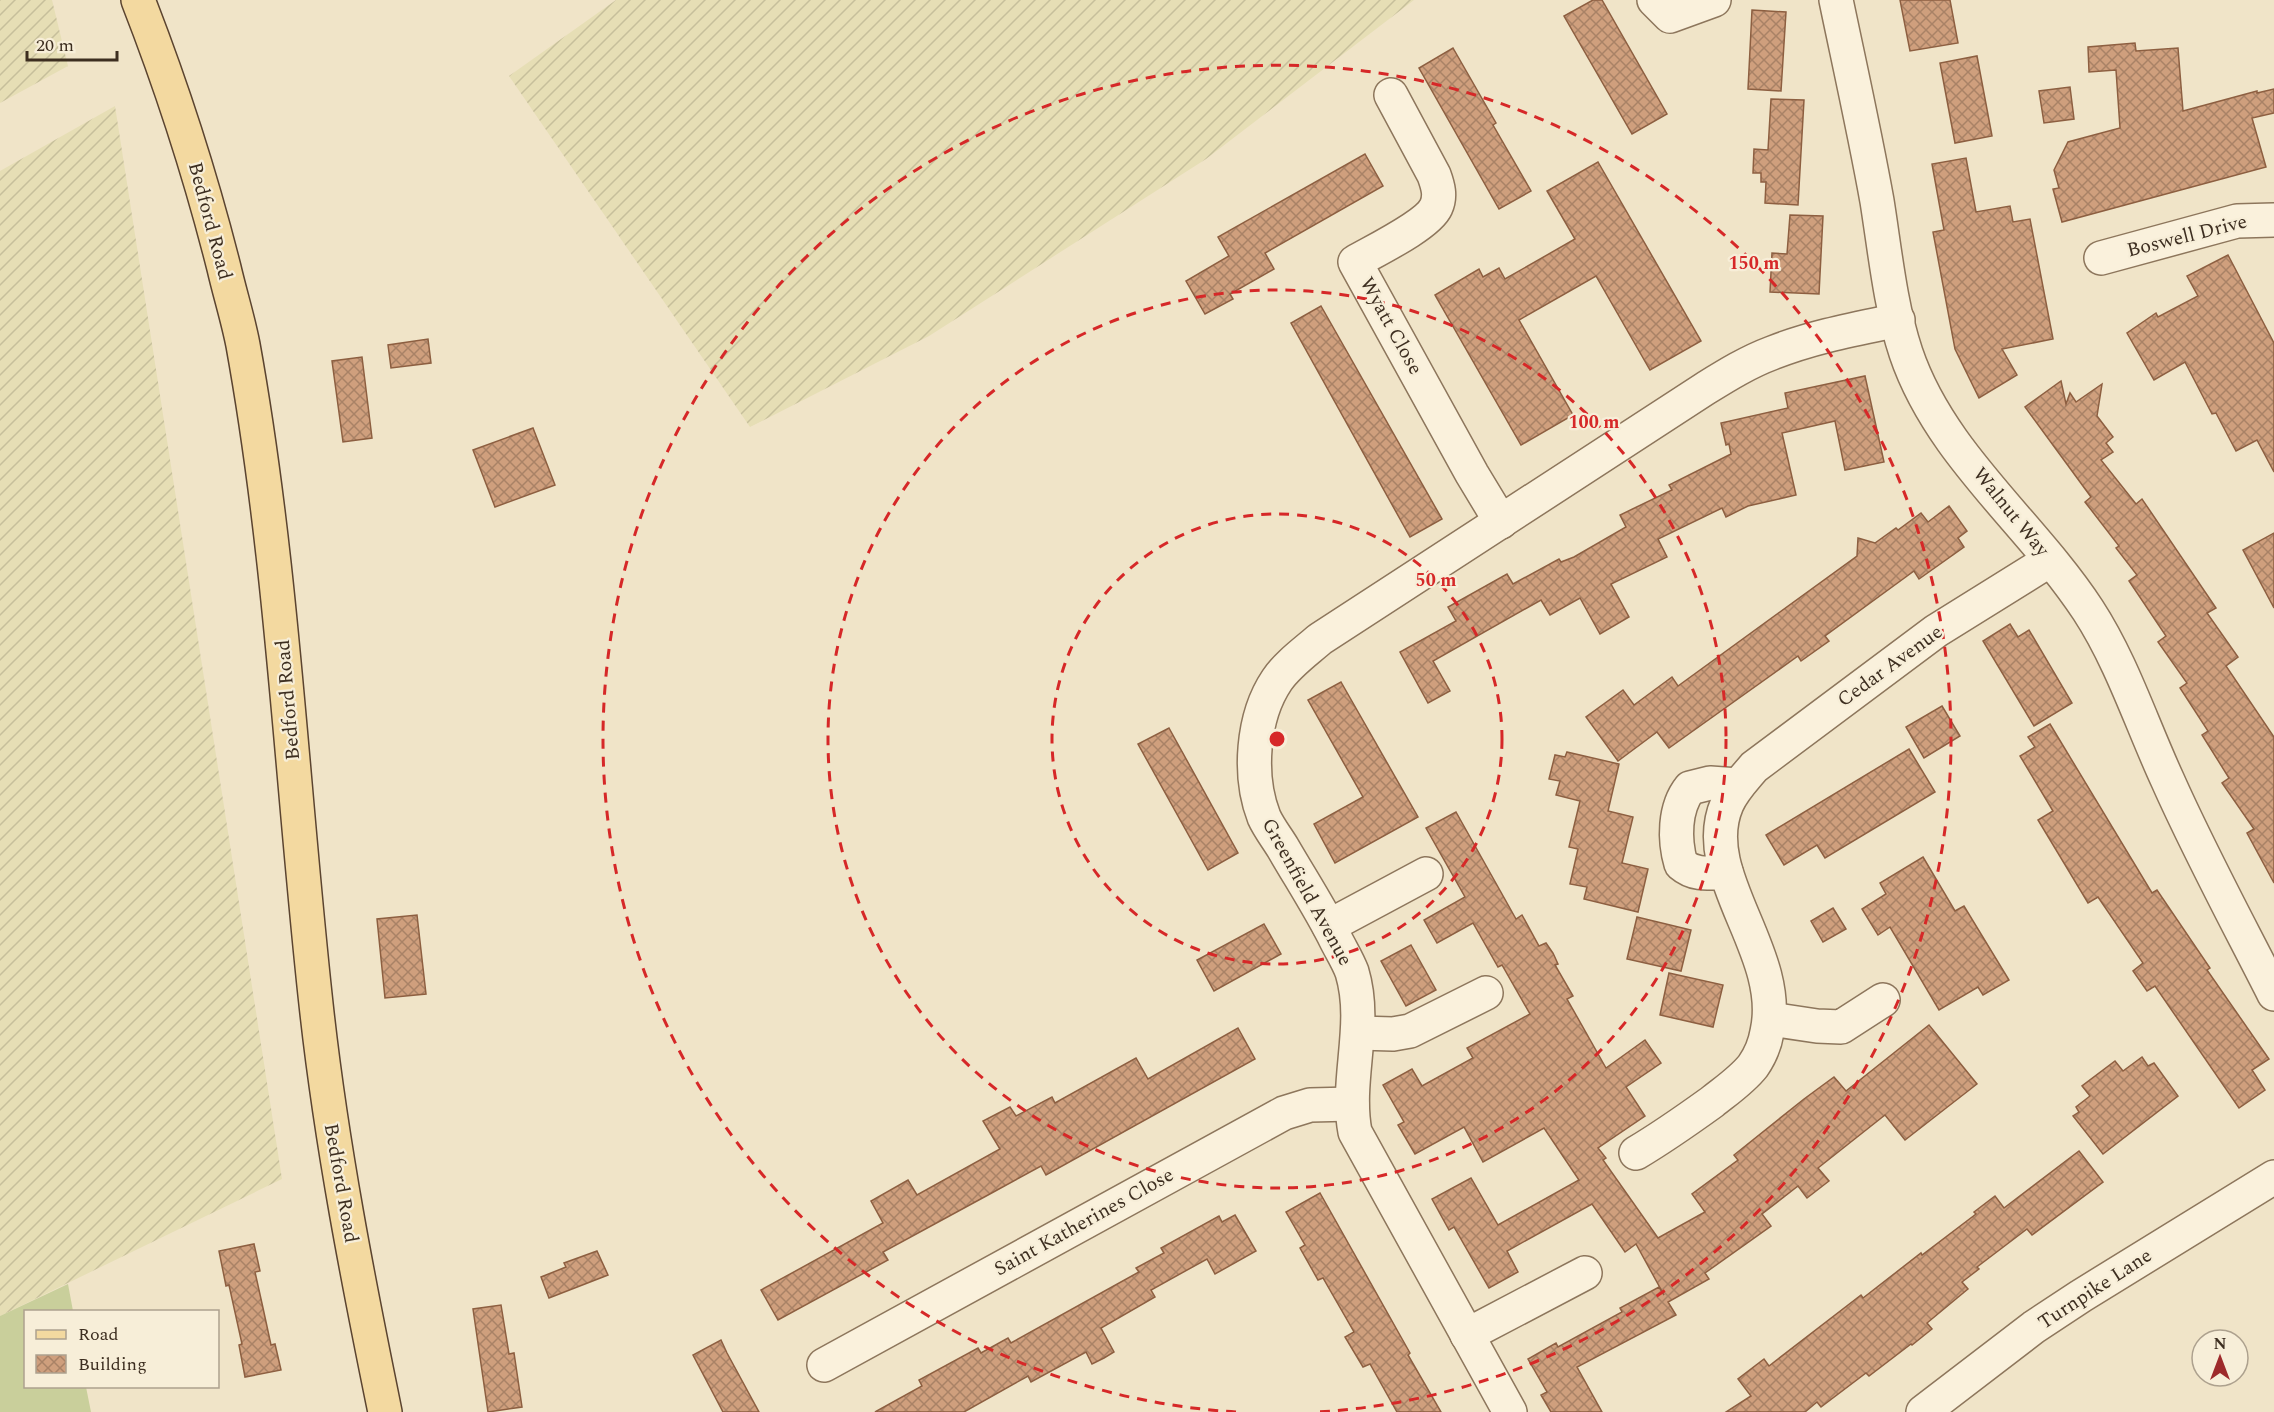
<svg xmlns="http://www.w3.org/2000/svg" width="2274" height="1412" viewBox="0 0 2274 1412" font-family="Spectral,serif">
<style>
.farmland{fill:url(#farmland-furrows)}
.garden{fill:#c9cf9b}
.building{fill:url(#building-cross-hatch);stroke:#8d5f41;stroke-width:1.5}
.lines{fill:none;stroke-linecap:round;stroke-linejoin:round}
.minor-casing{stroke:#8d765c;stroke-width:36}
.major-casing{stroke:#5b4430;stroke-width:36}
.minor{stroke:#faf1dc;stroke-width:33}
.major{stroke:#f3d9a0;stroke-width:33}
.ring{fill:none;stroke:#d62828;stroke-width:3;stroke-dasharray:10 8}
.labels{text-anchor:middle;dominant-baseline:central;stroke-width:4.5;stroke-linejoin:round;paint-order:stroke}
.street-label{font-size:20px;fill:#3d2e20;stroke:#f7eed8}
.centre{fill:#d62828;stroke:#f7eed8;stroke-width:3}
.ring-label{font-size:18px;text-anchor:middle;font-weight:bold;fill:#d62828;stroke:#f7eed8;stroke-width:4.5;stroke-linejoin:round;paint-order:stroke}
</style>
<defs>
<pattern id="farmland-furrows" width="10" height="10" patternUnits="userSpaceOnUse" patternTransform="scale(1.5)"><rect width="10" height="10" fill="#e6deb5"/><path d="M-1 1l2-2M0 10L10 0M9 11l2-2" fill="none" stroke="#c6bf9b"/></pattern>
<pattern id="building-cross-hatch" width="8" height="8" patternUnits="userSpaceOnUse" patternTransform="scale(1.5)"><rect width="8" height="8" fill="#cf9f7d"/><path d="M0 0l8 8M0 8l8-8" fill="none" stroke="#a98266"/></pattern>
</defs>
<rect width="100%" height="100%" fill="#f0e4c8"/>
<!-- farmland -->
<g class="farmland">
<path d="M 0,0 L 52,0 L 68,66 L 0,103 Z"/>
<path d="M 616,0 L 1414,0 L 1206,159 L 929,336 L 750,427 L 509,76 Z"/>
<path d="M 115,106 L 282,1179 L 0,1316 L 0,171 Z"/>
</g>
<!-- garden -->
<path class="garden" d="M 68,1284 L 73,1311 L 26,1312 L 26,1386 L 86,1387 L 91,1412 L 0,1412 L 0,1316 Z"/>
<!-- building -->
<g class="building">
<path d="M 1593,0 L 1602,0 L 1667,114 L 1632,134 L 1564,16 Z"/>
<path d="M 1900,0 L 1950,0 L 1958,43 L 1910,51 Z"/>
<path d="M 1752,10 L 1786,12 L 1781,91 L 1748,89 Z"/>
<path d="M 2135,43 L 2136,51 L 2178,48 L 2183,111 L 2257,91 L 2257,93 L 2274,89 L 2274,113 L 2252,118 L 2266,167 L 2062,222 L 2053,189 L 2059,188 L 2054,170 L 2068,142 L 2120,128 L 2116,70 L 2089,72 L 2088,47 Z"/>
<path d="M 1453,48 L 1496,123 L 1493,125 L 1531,191 L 1499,209 L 1419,68 Z"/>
<path d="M 1977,56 L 1992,136 L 1955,143 L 1940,63 Z"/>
<path d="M 2070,87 L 2074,119 L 2044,123 L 2039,91 Z"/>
<path d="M 1771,99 L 1804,100 L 1798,205 L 1765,203 L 1766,182 L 1761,182 L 1761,173 L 1753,173 L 1754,149 L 1768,150 Z"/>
<path d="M 1365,154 L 1383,186 L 1265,253 L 1274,269 L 1230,294 L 1233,299 L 1205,314 L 1186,281 L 1229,256 L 1218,237 Z"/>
<path d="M 1966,158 L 1976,212 L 2010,206 L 2013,222 L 2030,219 L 2053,339 L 2002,349 L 2017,375 L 1979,398 L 1955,349 L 1933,232 L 1944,230 L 1932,164 Z"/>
<path d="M 1598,162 L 1701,341 L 1650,370 L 1596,276 L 1519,320 L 1573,415 L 1521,445 L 1435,295 L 1479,269 L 1483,277 L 1499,268 L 1505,279 L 1575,239 L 1547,191 Z"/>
<path d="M 1790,215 L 1823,216 L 1819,294 L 1770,292 L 1772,253 L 1787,254 Z"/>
<path d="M 2228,255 L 2274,343 L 2274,472 L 2257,440 L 2236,451 L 2216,413 L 2212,414 L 2185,362 L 2154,380 L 2127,333 L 2156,313 L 2158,317 L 2198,296 L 2187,276 Z"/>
<path d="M 1321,306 L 1442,519 L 1410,537 L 1291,323 Z"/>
<path d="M 428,339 L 431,363 L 391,368 L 388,345 Z"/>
<path d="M 362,357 L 372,438 L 343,442 L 332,361 Z"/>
<path d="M 1865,376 L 1884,462 L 1845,470 L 1835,421 L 1782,433 L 1796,495 L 1748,506 L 1726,517 L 1722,508 L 1658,539 L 1667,557 L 1611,584 L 1629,617 L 1600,634 L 1580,598 L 1550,615 L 1541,600 L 1433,661 L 1450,691 L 1428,703 L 1400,652 L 1456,621 L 1448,607 L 1507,574 L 1513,584 L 1559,559 L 1561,562 L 1574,557 L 1626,527 L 1620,515 L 1672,490 L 1669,485 L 1731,454 L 1729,444 L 1726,445 L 1721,423 L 1788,408 L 1785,393 Z"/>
<path d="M 2061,381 L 2066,404 L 2070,393 L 2076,402 L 2102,384 L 2097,416 L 2113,437 L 2106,443 L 2113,452 L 2101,460 L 2136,504 L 2142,499 L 2216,608 L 2207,613 L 2238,657 L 2226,666 L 2274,737 L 2274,883 L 2247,833 L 2254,829 L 2222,783 L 2229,778 L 2202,735 L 2208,731 L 2180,688 L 2187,683 L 2158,642 L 2166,636 L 2129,581 L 2137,575 L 2116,548 L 2119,546 L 2085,502 L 2091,497 L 2025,407 Z"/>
<path d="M 533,428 L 555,485 L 495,507 L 473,450 Z"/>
<path d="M 1949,506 L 1967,531 L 1958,538 L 1964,547 L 1919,579 L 1914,571 L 1825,636 L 1829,641 L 1801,661 L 1798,656 L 1669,748 L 1657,732 L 1618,761 L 1586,717 L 1623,690 L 1634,705 L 1672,677 L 1678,686 L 1857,556 L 1858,538 L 1875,543 L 1896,528 L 1898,530 L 1921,513 L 1928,522 Z"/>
<path d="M 2274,533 L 2274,608 L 2243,550 Z"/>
<path d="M 2010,624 L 2018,637 L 2029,630 L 2072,703 L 2034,726 L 1983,641 Z"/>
<path d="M 1341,682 L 1418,817 L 1335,863 L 1314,824 L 1363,797 L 1308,700 Z"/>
<path d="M 1942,706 L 1960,736 L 1924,758 L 1906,727 Z"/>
<path d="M 2050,724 L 2152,893 L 2157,890 L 2210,968 L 2207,970 L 2269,1059 L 2252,1070 L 2265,1090 L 2239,1108 L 2155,986 L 2147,991 L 2133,971 L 2143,963 L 2098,897 L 2088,903 L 2038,820 L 2053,811 L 2020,756 L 2035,747 L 2028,737 Z"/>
<path d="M 1169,728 L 1238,853 L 1208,870 L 1138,744 Z"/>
<path d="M 1909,749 L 1935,792 L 1825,858 L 1817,845 L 1784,865 L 1766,835 Z"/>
<path d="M 1567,752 L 1619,764 L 1608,811 L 1633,817 L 1622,863 L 1648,869 L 1638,912 L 1584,899 L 1587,887 L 1570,884 L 1578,849 L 1569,847 L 1580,801 L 1556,795 L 1560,781 L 1549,779 L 1555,755 L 1565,757 Z"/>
<path d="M 1456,812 L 1516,919 L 1522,915 L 1539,946 L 1546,943 L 1553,953 L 1558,964 L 1555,965 L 1573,996 L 1567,999 L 1606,1068 L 1645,1040 L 1661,1063 L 1626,1087 L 1645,1116 L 1598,1148 L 1606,1158 L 1603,1160 L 1658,1238 L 1705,1212 L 1692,1194 L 1738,1160 L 1734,1155 L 1804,1099 L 1834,1077 L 1846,1091 L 1929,1025 L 1977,1084 L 1905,1140 L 1885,1115 L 1818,1168 L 1829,1181 L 1807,1198 L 1798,1186 L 1762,1214 L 1771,1226 L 1705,1273 L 1709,1279 L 1668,1302 L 1676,1315 L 1577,1367 L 1602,1412 L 1551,1412 L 1541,1395 L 1547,1392 L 1528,1359 L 1556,1343 L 1558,1347 L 1622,1312 L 1620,1308 L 1659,1287 L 1664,1295 L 1636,1244 L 1625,1252 L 1592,1204 L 1507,1251 L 1518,1272 L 1489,1288 L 1454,1227 L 1449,1230 L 1432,1199 L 1471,1178 L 1498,1225 L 1579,1180 L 1544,1128 L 1483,1162 L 1464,1127 L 1415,1154 L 1398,1125 L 1404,1122 L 1383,1085 L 1412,1069 L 1422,1086 L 1473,1058 L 1467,1048 L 1530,1014 L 1502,965 L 1498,967 L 1473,923 L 1437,943 L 1424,920 L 1465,897 L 1426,828 Z"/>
<path d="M 1923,857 L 1955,911 L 1964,906 L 2009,980 L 1983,995 L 1978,987 L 1939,1010 L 1890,927 L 1878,935 L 1862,909 L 1886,894 L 1880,883 Z"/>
<path d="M 1833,908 L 1846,929 L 1823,942 L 1811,921 Z"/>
<path d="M 417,915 L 426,994 L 385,998 L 377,919 Z"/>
<path d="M 1637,917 L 1691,930 L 1681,971 L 1627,959 Z"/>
<path d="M 1264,924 L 1281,954 L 1214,991 L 1197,960 Z"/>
<path d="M 1411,945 L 1436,990 L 1406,1006 L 1381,961 Z"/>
<path d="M 1669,973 L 1723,985 L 1713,1027 L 1660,1015 Z"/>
<path d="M 1238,1028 L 1255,1059 L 1046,1175 L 1041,1166 L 988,1195 L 883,1252 L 888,1260 L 778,1320 L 761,1290 L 883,1223 L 871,1201 L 908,1180 L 917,1195 L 1000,1149 L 983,1121 L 1010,1107 L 1016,1116 L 1052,1097 L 1055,1103 L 1136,1058 L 1148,1079 Z"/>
<path d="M 2142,1057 L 2148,1066 L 2154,1063 L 2178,1096 L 2103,1154 L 2073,1116 L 2079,1112 L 2076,1107 L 2090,1096 L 2082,1086 L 2115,1061 L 2123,1071 Z"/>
<path d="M 2079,1151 L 2103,1182 L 2032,1235 L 2027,1229 L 1977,1267 L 1979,1269 L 1962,1282 L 1968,1289 L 1927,1323 L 1932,1329 L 1912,1345 L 1911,1344 L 1869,1376 L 1866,1373 L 1821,1407 L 1817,1402 L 1805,1412 L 1726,1412 L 1751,1396 L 1738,1379 L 1764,1359 L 1769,1366 L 1861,1295 L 1863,1298 L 1921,1253 L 1922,1255 L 1976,1214 L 1974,1212 L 1995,1196 L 2004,1208 Z"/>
<path d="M 1320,1193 L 1410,1353 L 1408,1355 L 1441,1412 L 1397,1412 L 1370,1364 L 1363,1367 L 1345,1337 L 1354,1332 L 1323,1278 L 1318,1280 L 1300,1248 L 1305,1245 L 1286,1212 Z"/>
<path d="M 1235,1215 L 1256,1251 L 1215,1274 L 1207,1259 L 1151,1290 L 1155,1297 L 1101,1328 L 1114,1352 L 1104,1358 L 1092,1364 L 1086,1352 L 1031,1382 L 1028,1376 L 964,1412 L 875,1412 L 922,1386 L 919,1380 L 978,1348 L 981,1353 L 1008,1338 L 1011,1343 L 1139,1272 L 1136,1268 L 1164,1253 L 1161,1248 L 1219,1216 L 1222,1222 Z"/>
<path d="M 254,1244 L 260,1271 L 255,1272 L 263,1308 L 271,1345 L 275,1344 L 281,1370 L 245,1377 L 239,1345 L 242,1344 L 229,1285 L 226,1286 L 219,1251 Z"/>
<path d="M 597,1251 L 608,1275 L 549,1298 L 541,1277 L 566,1267 L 564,1263 Z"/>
<path d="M 501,1305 L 509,1354 L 514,1353 L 522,1407 L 488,1412 L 473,1309 Z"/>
<path d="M 721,1340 L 727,1353 L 759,1412 L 723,1412 L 693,1355 Z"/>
</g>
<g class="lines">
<defs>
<g id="minor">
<path d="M 1654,0 L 1670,16 L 1714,0"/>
<path d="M 1836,0 C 1850,67 1865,134 1877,201 C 1885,251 1890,305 1906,353 C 1940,454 2031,523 2088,610 C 2122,662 2142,725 2168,781 C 2200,853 2238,923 2274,994"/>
<path d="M 1391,95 L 1434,175 C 1438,186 1441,196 1436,207 C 1428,225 1374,251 1355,262 L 1472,474 L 1501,522"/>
<path d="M 2101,258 L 2237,221 L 2274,220"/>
<path d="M 1726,872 C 1709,873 1695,876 1681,864 C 1674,840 1674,808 1690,788 L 1710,783 L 1738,785"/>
<path d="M 1329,926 L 1426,874"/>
<path d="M 1770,1019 L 1817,1026 L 1841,1027 L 1883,1000"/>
<path d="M 1359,1033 L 1393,1034 L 1410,1031 L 1486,993"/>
<path d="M 1636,1153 C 1663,1137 1687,1120 1712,1102 C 1727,1090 1742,1080 1753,1066 C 1760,1056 1765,1044 1767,1032 C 1785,952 1696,875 1727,804 C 1733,790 1744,779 1754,767 L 1936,631 L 2050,560"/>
<path d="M 1467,1335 L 1585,1273"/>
<path d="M 824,1365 L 1284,1113 L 1310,1105 L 1352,1104"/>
<path d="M 1510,1412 L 1355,1132 C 1345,1079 1368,1025 1352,972 C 1348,961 1341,950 1336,940 C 1320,908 1301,879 1283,848 C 1277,838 1269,828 1264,817 C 1248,776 1252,717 1277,680 C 1288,664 1305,652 1320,639 L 1706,388 C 1727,375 1748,362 1772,353 C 1812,337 1855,329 1898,320"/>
<path d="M 1923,1412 L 2034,1327 L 2081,1296 L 2274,1177"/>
</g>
<path id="major" d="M 138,0 C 172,87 201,177 224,268 C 230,294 238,319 243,345 C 283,566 292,790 317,1013 C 332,1147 358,1280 385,1412"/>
</defs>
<!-- minor casing -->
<use href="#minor" class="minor-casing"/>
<!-- major casing -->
<use href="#major" class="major-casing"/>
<!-- minor -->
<use href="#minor" class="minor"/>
<!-- major -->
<use href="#major" class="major"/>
</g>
<!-- distance rings -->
<g class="ring">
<circle cx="1277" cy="739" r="225"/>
<circle cx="1277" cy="739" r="449"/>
<path d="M1236 1412A674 674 0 1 1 1318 1412"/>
</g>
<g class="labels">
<!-- street labels -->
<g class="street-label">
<text transform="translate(210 221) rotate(75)">Bedford Road</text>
<text transform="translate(2187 236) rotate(-14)">Boswell Drive</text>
<text transform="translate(1391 326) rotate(61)">Wyatt Close</text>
<text transform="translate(2011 512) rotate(51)">Walnut Way</text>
<text transform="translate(1890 666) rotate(-36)">Cedar Avenue</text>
<text transform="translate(288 700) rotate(-95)">Bedford Road</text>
<text transform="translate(1307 892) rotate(61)">Greenfield Avenue</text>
<text transform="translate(341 1183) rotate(80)">Bedford Road</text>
<text transform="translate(1084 1222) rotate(-29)">Saint Katherines Close</text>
<text transform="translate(2095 1289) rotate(-33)">Turnpike Lane</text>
</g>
</g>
<circle cx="1277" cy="739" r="9" class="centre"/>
<g class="ring-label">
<text x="1754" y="269">150 m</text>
<text x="1594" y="428">100 m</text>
<text x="1436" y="586">50 m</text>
</g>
<!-- legend -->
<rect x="24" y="1310" width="195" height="78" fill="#f7eed8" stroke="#ada18e" stroke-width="1.5"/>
<rect x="36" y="1330" width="30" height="9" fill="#f3d9a0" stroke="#ada18e" stroke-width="1.5"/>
<text x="78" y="1340" font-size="18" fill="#3d2e20">Road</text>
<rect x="36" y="1355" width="30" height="18" fill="url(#building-cross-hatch)" stroke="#ada18e" stroke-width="1.5"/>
<text x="78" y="1370" font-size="18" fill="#3d2e20">Building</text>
<!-- north arrow -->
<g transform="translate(2220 1358)"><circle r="28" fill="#f7eed8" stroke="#ada18e" stroke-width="1.5"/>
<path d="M0-4.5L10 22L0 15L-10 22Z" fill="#9e2a2b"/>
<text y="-9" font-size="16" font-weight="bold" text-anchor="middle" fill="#3d2e20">N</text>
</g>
<!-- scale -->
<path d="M27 51v9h90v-9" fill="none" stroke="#3d2e20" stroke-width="3"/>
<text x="36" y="51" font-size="18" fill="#3d2e20" stroke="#f7eed8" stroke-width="4.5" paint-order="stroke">20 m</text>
</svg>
